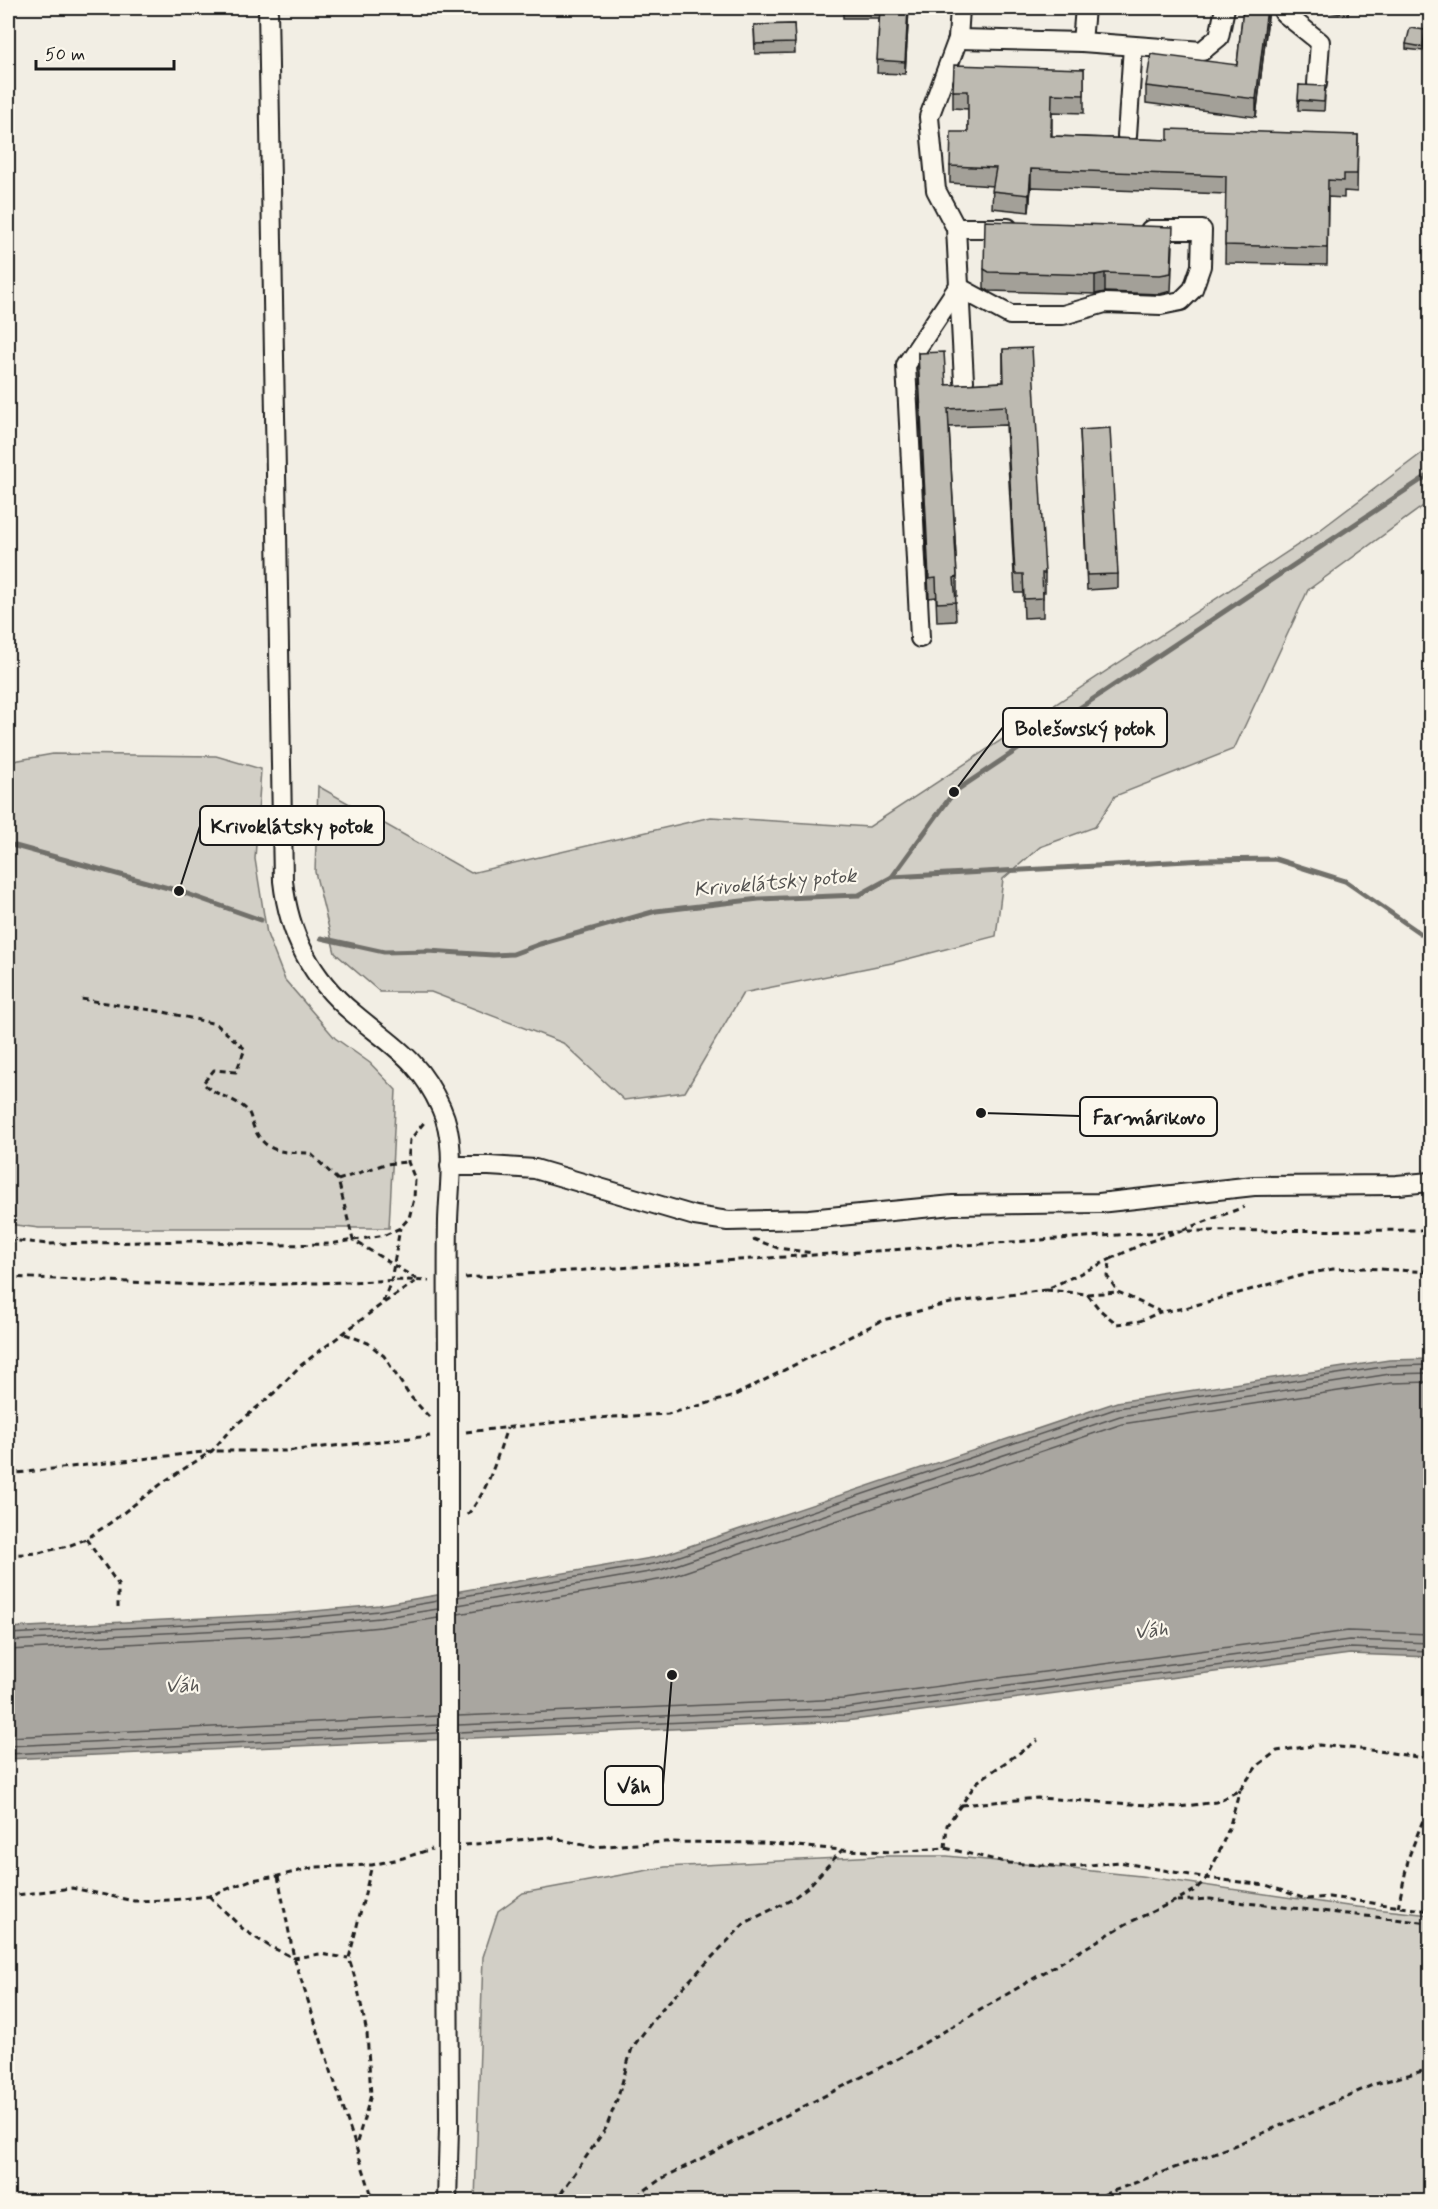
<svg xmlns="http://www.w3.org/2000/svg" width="1438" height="2209" viewBox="0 0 1438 2209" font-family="Mynerve,sans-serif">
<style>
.green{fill:#d2cfc6;stroke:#777671;stroke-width:1.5}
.water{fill:#a9a6a0;stroke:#716f6b;stroke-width:1.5}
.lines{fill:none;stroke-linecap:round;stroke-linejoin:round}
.shore{stroke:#545351;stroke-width:1.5}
.stream{stroke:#716f6b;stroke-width:5}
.minor-casing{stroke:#1c1c1c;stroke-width:22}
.path{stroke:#1c1c1c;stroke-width:3;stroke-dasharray:6 4.5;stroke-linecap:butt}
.minor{stroke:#fbf7ec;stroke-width:18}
.minor-bridge-casing{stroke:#1c1c1c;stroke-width:22;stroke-linecap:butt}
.minor-bridge{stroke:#fbf7ec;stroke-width:18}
.wall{fill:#a3a098;stroke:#1c1c1c;stroke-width:1.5}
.shaded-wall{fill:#84827c;stroke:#1c1c1c;stroke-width:1.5}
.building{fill:#bdbab1;stroke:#1c1c1c;stroke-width:1.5}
.labels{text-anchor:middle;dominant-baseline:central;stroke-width:4.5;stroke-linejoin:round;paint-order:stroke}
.water-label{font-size:21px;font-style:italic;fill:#545351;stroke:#fbf7ec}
.leader{fill:none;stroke:#1c1c1c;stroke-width:2}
.callout-dot{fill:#1c1c1c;stroke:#fbf7ec;stroke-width:2}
.callout{fill:#fbf7ec;stroke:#1c1c1c;stroke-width:2}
.callout-label{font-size:21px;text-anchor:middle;font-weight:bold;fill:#1c1c1c}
</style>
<rect width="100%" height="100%" fill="#f2eee4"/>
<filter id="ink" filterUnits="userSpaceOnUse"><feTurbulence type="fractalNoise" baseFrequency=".0167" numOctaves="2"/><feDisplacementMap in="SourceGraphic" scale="12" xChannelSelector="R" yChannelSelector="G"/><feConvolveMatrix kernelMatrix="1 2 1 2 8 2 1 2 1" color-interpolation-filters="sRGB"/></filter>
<g filter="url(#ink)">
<!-- green -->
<g class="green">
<path d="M 1430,447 L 1430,501 L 1308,590 L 1234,749 L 1115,796 L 1095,827 L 1040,847 L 1003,879 L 996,936 L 892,963 L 743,993 L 685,1092 L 624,1100 L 563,1043 L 431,992 L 380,992 L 335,953 L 315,872 L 318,786 L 471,873 L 711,817 L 869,827 L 1316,533 Z"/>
<path d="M 53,754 L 216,756 L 261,769 L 255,859 L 267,934 L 285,980 L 335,1038 L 370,1063 L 396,1090 L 389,1228 L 39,1228 L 8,1224 L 8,762 Z"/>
<path d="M 878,1856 L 947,1856 L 1141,1876 L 1348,1906 L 1430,1915 L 1430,2201 L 475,2201 L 483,1957 L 498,1911 L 523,1893 L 665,1867 Z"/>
</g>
<!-- water -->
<path class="water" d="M 1430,1359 L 1430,1657 L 1350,1654 L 846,1721 L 8,1759 L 8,1628 L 282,1614 L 379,1605 L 657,1557 L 1117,1402 L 1389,1360 Z"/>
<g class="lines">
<!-- shore -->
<g class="shore">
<path d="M 458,1597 L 659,1563 L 1118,1408 L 1389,1366 L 1430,1365"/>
<path d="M 458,1605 L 661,1570 L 1120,1416 L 1390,1374 L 1430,1373"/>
<path d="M 458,1614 L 664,1579 L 1122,1424 L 1391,1383 L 1430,1382"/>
<path d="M 8,1634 L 283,1620 L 379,1611 L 438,1601"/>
<path d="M 8,1641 L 283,1627 L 380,1618 L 438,1609"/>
<path d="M 8,1650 L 284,1636 L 381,1627 L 438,1618"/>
<path d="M 458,1716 L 844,1699 L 1348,1631 L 1430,1634"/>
<path d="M 458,1725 L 845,1708 L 1349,1640 L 1430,1643"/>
<path d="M 458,1732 L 846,1715 L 1350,1648 L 1430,1651"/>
<path d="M 8,1737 L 438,1716"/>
<path d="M 8,1746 L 438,1725"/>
<path d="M 8,1754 L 438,1733"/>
</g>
<!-- stream -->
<g class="stream">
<path d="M 8,844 L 179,891 L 261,920"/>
<path d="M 892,877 L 954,792 L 1430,474"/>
<path d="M 321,938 L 384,952 L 428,951 L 493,955 L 513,954 L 540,944 L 656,911 L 759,899 L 859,895 L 892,877 L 1206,860 L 1275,859 L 1345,881 L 1430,940"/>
</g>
<defs>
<g id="minor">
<path d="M 268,8 L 283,881 C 289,935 311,978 353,1013 C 393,1047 418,1057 441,1108 C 457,1143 449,1184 448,1221 C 447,1272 448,1324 448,1375"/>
<path d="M 960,8 L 958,39 L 929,117 L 936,190 L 956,228 L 964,381"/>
<path d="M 1285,8 L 1284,13 L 1320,42 L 1317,84"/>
<path d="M 958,39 L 1082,42 L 1202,51 L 1219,37 L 1225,8"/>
<path d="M 1082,42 L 1085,8"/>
<path d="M 1127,136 L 1133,46"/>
<path d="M 956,228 L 1008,228"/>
<path d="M 920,638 L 906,365 L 958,287 L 1010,315 L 1063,315 L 1105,303 L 1161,305 L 1181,301 L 1193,289 L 1201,266 L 1202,230 L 1150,230"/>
<path d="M 450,1166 L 489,1166 L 535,1169 L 695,1216 L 728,1221 L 809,1219 L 953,1205 L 1099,1203 L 1254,1186 L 1397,1185 L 1430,1182"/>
<path d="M 447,2202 L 449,2127 L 448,1905"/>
</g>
</defs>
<!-- minor casing -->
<use href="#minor" class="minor-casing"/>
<!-- path -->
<g class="path">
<path d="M 338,1180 L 385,1164 L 408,1162"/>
<path d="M 1183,1230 L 1244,1207"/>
<path d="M 1174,1233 L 1142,1244 L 1111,1259 L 1107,1276 L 1118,1292 L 1161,1312 L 1185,1308 L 1307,1274 L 1333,1269 L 1364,1268 L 1430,1272"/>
<path d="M 753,1239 L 778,1248 L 813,1253"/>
<path d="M 8,1240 L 49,1244 L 191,1241 L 278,1245 L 330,1244 L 385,1235 L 400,1228 L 409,1218 L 414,1199 L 415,1179 L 408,1162 L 410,1140 L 426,1120"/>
<path d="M 8,1277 L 224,1286 L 407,1280 L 429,1281"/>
<path d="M 465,1278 L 1178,1231 L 1430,1230"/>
<path d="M 1046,1290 L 1087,1294 L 1100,1310 L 1117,1324 L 1140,1321 L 1160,1312"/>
<path d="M 1087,1294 L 1118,1292"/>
<path d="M 383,1302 L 391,1281 L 400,1228"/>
<path d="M 345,1334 L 368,1343 L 384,1356 L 409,1395 L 431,1419"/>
<path d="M 466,1432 L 596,1418 L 668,1414 L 731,1397 L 883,1320 L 951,1303 L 1045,1290 L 1111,1259"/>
<path d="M 8,1474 L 212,1451 L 285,1451 L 430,1436"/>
<path d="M 467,1515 C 488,1492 497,1457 507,1428"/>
<path d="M 86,1539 L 118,1584 L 118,1607"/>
<path d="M 8,1555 L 38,1553 L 68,1546 L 86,1539 L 110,1523 L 165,1481 L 212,1451 L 230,1430 L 274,1393 L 300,1366 L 382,1304 L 418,1280 L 353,1240 L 338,1180 L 310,1153 C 287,1152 267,1155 255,1130 C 251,1123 252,1115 246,1109 C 233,1097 215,1096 203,1083 L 214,1070 L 236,1072 L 245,1049 L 216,1024 L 164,1012 L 81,999"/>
<path d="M 961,1805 L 1038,1798 L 1179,1807 L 1216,1802 L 1240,1790 L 1257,1766 L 1277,1751 L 1319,1745 L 1379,1751 L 1430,1759"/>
<path d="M 465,1845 L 550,1837 L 592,1847 L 665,1842 L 762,1843 L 842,1850 L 894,1852 L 945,1848 L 1009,1863 L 1071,1867 L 1119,1862 L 1207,1878 L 1266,1885 L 1306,1899 L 1329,1897 L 1430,1911"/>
<path d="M 945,1848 L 947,1825 L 977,1782 L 1038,1740"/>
<path d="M 278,1876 L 294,1958 L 374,2202"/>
<path d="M 8,1896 L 72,1888 L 134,1901 L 172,1900 L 209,1896 L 251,1880 L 278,1876 L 316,1867 L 372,1865 L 403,1858 L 432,1849"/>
<path d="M 209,1896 L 244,1930 L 269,1946 L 294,1958 L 320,1954 L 348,1958"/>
<path d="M 1177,1901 L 1210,1899 L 1430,1923"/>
<path d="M 1398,1907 L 1409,1856 L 1430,1802"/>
<path d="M 357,2142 L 371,2095 L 367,2033 L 357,1985 L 349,1958 L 372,1865"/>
<path d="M 555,2202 L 606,2128 L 618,2097 L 632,2048 L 660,2011 L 745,1923 L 791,1900 L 809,1886 L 842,1850"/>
<path d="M 628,2202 L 661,2179 L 899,2058 L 1126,1924 L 1175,1901 L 1195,1890 L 1207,1878 L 1216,1859 L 1229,1828 L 1240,1790"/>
<path d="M 1084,2202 L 1238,2144 L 1375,2084 L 1430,2069"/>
</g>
<!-- minor -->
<use href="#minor" class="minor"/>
<defs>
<path id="minor-bridge" d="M 448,1375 L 448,1905"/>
</defs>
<!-- minor-bridge casing -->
<use href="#minor-bridge" class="minor-bridge-casing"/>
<!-- minor-bridge -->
<use href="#minor-bridge" class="minor-bridge"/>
</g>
<!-- wall -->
<g class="wall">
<path d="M 843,8 L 909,8 L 905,74 L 877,73 L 879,18 L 843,18 Z"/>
<path d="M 1243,8 L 1269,8 L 1256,117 L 1146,103 L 1146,86 L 1237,65 Z"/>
<path d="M 1324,8 L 1349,8 L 1348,15 L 1324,11 Z"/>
<path d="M 1431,12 L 1431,42 L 1427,41 L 1427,31 Z"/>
<path d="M 794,24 L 795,53 L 755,54 L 754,25 Z"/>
<path d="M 1425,35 L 1423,51 L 1406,49 L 1406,44 Z"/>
<path d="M 1084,69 L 1084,113 L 1052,112 L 1052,136 L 1168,140 L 1358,135 L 1357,192 L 1344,191 L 1344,198 L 1328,197 L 1327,265 L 1225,263 L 1226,194 L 1031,187 L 1029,212 L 992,208 L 993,186 L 950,183 L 950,166 L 968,132 L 968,109 L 953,108 L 953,91 Z"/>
<path d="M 1299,85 L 1325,96 L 1324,111 L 1298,110 Z"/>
<path d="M 1173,246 L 1171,291 L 1160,294 L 1105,292 L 1095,294 L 989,291 L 984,288 L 984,269 Z"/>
<path d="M 1003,349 L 1045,573 L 1045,592 L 1043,592 L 1043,617 L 1024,618 L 1023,593 L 1015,593 L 1006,425 L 949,427 L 957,577 L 957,596 L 955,596 L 956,621 L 937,622 L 936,597 L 929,598 L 918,372 L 918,353 L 946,385 L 1003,382 Z"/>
<path d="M 1080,430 L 1118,574 L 1118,588 L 1087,590 Z"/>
</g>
<!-- shaded-wall -->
<g class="shaded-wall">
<path d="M 908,8 L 909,8 L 905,74 L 905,62 Z"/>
<path d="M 1267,8 L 1269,8 L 1256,117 L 1256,99 Z"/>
<path d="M 1031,169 L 1031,187 L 1029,212 L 1029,195 Z"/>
<path d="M 1105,273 L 1105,292 L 1095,294 L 1095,275 Z"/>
</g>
<!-- building -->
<g class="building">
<path d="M 880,8 L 908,8 L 905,62 L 877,60 Z"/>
<path d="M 1243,8 L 1267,8 L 1256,99 L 1146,86 L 1151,54 L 1237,65 Z"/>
<path d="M 1431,12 L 1431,31 L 1427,31 Z"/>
<path d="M 794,24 L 795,43 L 755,44 L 754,25 Z"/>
<path d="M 1410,28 L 1425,30 L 1423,47 L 1406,44 Z"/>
<path d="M 954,65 L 1084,69 L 1084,95 L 1052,94 L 1051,136 L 1168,140 L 1168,129 L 1358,135 L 1357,174 L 1344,174 L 1344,181 L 1328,180 L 1327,248 L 1225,245 L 1226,176 L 1031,169 L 1029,195 L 992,191 L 996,168 L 950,166 L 951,132 L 968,132 L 968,91 L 953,91 Z"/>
<path d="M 1299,85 L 1325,86 L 1324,102 L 1298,100 Z"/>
<path d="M 985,221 L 1173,227 L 1171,273 L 1160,275 L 1105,273 L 1095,275 L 989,272 L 984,269 Z"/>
<path d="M 1032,348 L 1045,573 L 1042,573 L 1043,598 L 1024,599 L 1023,574 L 1015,574 L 1006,406 L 948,409 L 957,577 L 954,578 L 956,602 L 937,603 L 936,578 L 929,579 L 918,353 L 944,352 L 946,385 L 1004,382 L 1003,349 Z"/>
<path d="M 1110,428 L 1118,574 L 1087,575 L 1080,430 Z"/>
</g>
</g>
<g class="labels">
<!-- water labels -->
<g class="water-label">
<text transform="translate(775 883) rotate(-5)">Krivoklátsky potok</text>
<text transform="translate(1151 1631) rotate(-6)">Váh</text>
<text transform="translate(182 1686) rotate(-1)">Váh</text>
</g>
</g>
<!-- callouts -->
<path class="leader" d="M954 792L1003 727M179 891L200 826M981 1113L1080 1116M672 1675L663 1785"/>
<g class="callout-dot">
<circle cx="954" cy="792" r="6"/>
<circle cx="179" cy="891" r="6"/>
<circle cx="981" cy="1113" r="6"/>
<circle cx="672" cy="1675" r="6"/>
</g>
<g class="callout">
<rect x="1003" y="708" width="164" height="39" rx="6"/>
<rect x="200" y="806" width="184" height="39" rx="6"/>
<rect x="1080" y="1097" width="137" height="39" rx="6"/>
<rect x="605" y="1766" width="58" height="39" rx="6"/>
</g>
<g class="callout-label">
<text x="1085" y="735">Bolešovský potok</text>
<text x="292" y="833">Krivoklátsky potok</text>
<text x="1149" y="1124">Farmárikovo</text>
<text x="634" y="1793">Váh</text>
</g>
<!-- margin -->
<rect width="1438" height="2209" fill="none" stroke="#fbf7ec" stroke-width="30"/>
<rect x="15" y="15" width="1408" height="2179" fill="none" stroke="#1c1c1c" stroke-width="2" filter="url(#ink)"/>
<!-- scale -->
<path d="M36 60v9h138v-9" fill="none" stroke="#1c1c1c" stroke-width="3"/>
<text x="45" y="60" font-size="18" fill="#1c1c1c" stroke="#fbf7ec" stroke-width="4.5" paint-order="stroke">50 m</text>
</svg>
